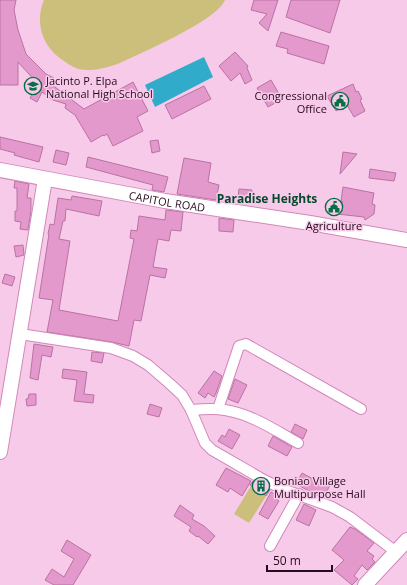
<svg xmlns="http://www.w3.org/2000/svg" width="407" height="585" viewBox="0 0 407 585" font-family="'Open Sans',sans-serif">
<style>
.green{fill:#ccbf7c}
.water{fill:#30abca}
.building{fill:#e499cd;stroke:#b972a3}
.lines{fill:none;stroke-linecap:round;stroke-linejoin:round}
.street-casing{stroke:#d188ba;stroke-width:12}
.secondary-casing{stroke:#d188ba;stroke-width:16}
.street{stroke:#fff;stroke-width:10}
.secondary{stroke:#fff;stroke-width:14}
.labels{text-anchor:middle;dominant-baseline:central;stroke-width:3;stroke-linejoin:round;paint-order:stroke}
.poi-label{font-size:11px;fill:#260b1f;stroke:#f8cae9;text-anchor:start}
.street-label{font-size:11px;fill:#260b1f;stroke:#f8cae9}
.neighbourhood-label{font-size:12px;font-weight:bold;fill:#04492d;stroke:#f8cae9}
</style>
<rect width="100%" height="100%" fill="#f8cae9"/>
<!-- green -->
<g class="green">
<path d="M 44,0 L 225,0 C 216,21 143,52 120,63 C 106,68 92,72 78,69 C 73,67 68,64 64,61 C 43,48 34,23 44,0 Z"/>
<path d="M 251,486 L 266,496 L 249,523 L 234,514 Z"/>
</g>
<!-- water -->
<path class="water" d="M 204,57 L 213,77 L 155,107 L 145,85 Z"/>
<!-- building -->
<g class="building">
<path d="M 0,0 L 16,0 L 14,10 L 18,30 L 26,54 L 46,74 L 54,78 L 51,84 L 84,109 L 133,82 L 148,111 L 137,117 L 143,131 L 113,146 L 107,134 L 104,136 L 103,135 L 91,142 L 75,115 L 65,108 L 66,104 L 53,100 L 42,92 L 37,102 L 30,98 L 38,84 L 18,62 L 18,85 L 0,85 Z"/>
<path d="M 254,0 L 278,0 L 268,31 L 259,23 L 267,14 L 251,10 Z"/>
<path d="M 291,0 L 340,0 L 330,33 L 286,17 Z"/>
<path d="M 281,32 L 329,46 L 324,64 L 287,53 L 288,49 L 276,46 Z"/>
<path d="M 235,52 L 248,66 L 247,68 L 252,80 L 245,84 L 240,73 L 231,81 L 219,66 Z"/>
<path d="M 271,80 L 282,99 L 268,107 L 257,88 Z"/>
<path d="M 353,84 L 356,92 L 358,91 L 362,99 L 360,100 L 365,111 L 354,117 L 347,105 L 336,111 L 327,96 Z"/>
<path d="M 204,86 L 211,99 L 172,119 L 165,105 Z"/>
<path d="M 0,137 L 43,147 L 39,162 L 14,155 L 15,153 L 0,149 Z"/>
<path d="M 158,140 L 160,151 L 152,153 L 150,141 Z"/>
<path d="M 56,150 L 69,153 L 66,165 L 53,162 Z"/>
<path d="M 343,152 L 357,154 L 340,174 Z"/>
<path d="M 88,157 L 168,177 L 164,192 L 152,190 L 153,185 L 86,167 Z"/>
<path d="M 184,158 L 211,163 L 208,182 L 219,185 L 216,200 L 177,194 Z"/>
<path d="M 370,169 L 396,173 L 394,181 L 369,178 Z"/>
<path d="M 15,181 L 29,184 L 27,198 L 31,198 L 31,210 L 28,230 L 20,229 L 21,222 L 15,221 L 15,211 L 17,211 L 17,188 L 14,188 Z"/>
<path d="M 343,187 L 374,193 L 372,204 L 375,205 L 374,214 L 365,220 L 364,217 L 328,213 L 329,201 L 343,202 L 341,201 Z"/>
<path d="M 239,189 L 252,190 L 251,199 L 238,198 Z"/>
<path d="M 72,196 L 102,201 L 99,216 L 66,209 L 65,221 L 63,221 L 59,239 L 70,241 L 59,310 L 118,321 L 134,239 L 130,238 L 131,230 L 137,231 L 139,216 L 165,220 L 166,210 L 183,212 L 181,231 L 171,230 L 169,241 L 158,239 L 153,267 L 167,269 L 165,278 L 150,275 L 141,321 L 134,320 L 129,346 L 112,342 L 47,332 L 53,300 L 39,298 L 49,234 L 48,234 L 50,224 L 54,225 L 58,198 L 71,200 Z"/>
<path d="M 219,218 L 234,220 L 233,232 L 219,231 Z"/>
<path d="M 23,245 L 24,255 L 16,257 L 14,246 Z"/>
<path d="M 5,274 L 15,277 L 12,286 L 2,283 Z"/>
<path d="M 34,344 L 53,347 L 51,357 L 42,355 L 38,380 L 30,378 Z"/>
<path d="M 92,352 L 104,353 L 102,363 L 91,361 Z"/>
<path d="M 63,369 L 87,372 L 84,394 L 94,395 L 93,403 L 74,401 L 77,380 L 62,378 Z"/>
<path d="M 214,371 L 222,376 L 216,393 L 214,397 L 208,393 L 205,398 L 198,393 Z"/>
<path d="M 235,379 L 247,385 L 238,403 L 228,399 Z"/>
<path d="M 29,394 L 36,394 L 36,405 L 27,406 L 26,399 L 28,399 Z"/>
<path d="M 150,404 L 162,408 L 159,417 L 147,414 Z"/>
<path d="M 295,424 L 307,430 L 303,439 L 291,432 Z"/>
<path d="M 229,429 L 240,435 L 232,449 L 218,441 L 222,435 L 225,437 Z"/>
<path d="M 273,436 L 292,447 L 287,456 L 268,446 Z"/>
<path d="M 226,468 L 251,481 L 242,496 L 230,488 L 228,492 L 216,485 Z"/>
<path d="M 302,473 L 317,481 L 323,483 L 325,479 L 331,483 L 324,497 L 311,492 L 296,484 Z"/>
<path d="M 253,481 L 270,490 L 266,496 L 250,485 Z"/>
<path d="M 271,492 L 278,496 L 276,499 L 279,501 L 268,519 L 259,514 Z"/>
<path d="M 304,504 L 316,510 L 309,526 L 296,520 Z"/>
<path d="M 180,505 L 194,515 L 192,519 L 204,526 L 215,536 L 208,544 L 198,536 L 197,537 L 189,531 L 191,527 L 174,516 Z"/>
<path d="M 350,527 L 355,529 L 374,543 L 367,551 L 374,556 L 372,559 L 375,562 L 367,570 L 362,565 L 354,576 L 358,579 L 352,585 L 334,570 L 344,560 L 332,550 Z"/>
<path d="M 67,540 L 91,555 L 73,585 L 54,585 L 45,580 L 52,569 L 64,577 L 74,559 L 61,551 Z"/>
</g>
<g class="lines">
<defs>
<g id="street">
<path d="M 20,334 L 111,348 L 133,356 L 148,365 L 169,383 L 182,395 L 191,410 L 205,443 L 212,450 L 264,480 L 285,490 L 332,507 L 350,517 L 396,552"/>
<path d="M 218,409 L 239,346 L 246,344 L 361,409"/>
<path d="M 191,410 C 203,409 214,408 225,410 C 251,414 275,430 298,443"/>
<path d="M 270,546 L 299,494"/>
</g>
<g id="secondary">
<path id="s1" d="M 0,170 L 165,201 L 310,223 L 407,240"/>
<path d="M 0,452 L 45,179"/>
<path d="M 365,585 L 407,540"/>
</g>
</defs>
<!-- street casing -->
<use href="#street" class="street-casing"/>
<!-- secondary casing -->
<use href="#secondary" class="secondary-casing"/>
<!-- street -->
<use href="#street" class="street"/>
<!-- secondary -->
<use href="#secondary" class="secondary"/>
</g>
<!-- icons -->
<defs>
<symbol id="school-ring" viewBox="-11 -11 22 22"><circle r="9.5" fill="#f8cae9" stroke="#056e45" stroke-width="1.5"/><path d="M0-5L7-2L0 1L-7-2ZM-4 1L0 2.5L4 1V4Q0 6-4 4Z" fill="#056e45"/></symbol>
<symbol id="civic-ring" viewBox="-11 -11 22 22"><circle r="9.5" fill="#f8cae9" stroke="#056e45" stroke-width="1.5"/><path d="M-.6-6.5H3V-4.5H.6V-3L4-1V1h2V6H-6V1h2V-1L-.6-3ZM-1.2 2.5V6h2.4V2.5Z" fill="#056e45"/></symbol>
<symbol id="building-ring" viewBox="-11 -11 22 22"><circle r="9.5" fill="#f8cae9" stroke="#056e45" stroke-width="1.5"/><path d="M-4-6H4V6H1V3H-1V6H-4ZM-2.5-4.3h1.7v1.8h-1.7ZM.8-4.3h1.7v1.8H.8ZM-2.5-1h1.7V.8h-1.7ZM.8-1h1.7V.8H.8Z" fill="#056e45"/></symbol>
</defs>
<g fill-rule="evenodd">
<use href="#school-ring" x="23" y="76" width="20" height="20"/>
<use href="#civic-ring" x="330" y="91" width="20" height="20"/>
<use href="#civic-ring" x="324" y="197" width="20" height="20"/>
<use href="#building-ring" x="251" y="476" width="20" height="20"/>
</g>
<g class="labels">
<!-- poi labels -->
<g class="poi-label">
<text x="46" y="80">Jacinto P. Elpa<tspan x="46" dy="13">National High School</tspan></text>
<text x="327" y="95" text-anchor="end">Congressional<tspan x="327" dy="13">Office</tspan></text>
<text x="334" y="225" text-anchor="middle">Agriculture</text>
<text x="274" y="480">Boniao Village<tspan x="274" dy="13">Multipurpose Hall</tspan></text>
</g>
<!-- street labels -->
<g class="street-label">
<text stroke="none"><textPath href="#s1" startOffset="170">CAPITOL ROAD</textPath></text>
</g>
<!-- neighbourhood labels -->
<g class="neighbourhood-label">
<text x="267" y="198">Paradise Heights</text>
</g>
</g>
<!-- scale -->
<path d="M267 565v6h65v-6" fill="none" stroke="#260b1f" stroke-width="2"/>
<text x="273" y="565" font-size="12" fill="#260b1f" stroke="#f8cae9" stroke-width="3" paint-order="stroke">50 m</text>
</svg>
